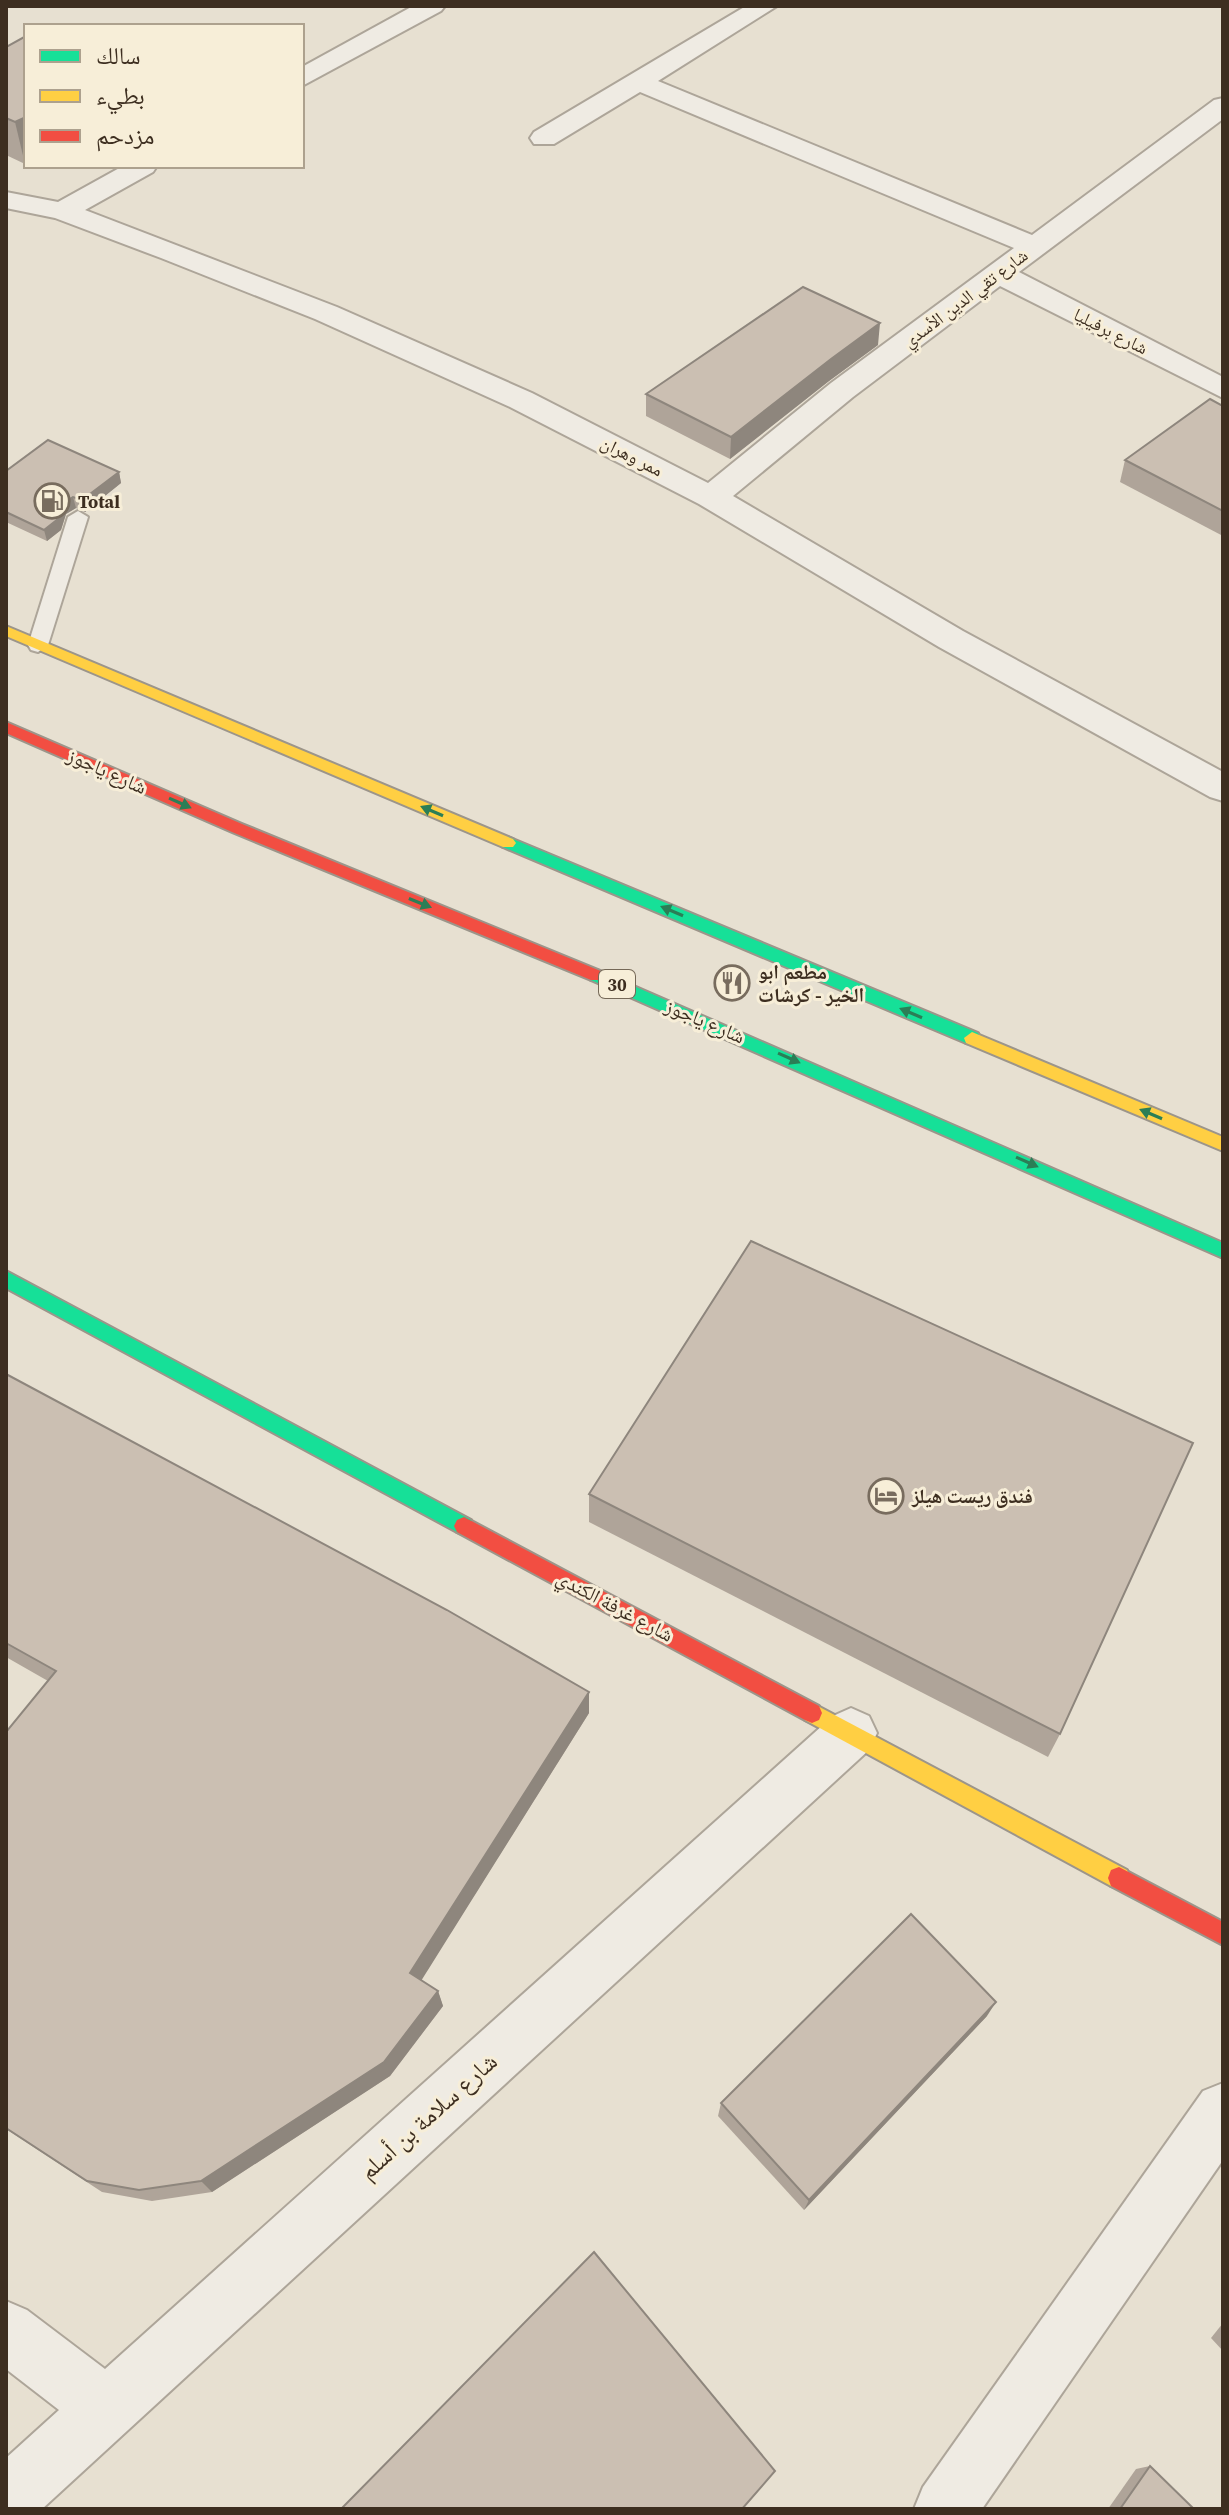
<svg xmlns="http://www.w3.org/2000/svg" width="1229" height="2515" viewBox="0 0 1229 2515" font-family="'Source Serif 4','Noto Naskh Arabic',serif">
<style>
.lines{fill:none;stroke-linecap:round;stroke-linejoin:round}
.lane-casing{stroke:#ada599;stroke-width:4}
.street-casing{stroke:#ada599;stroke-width:4}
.fast-casing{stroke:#9c958a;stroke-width:4}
.slow-casing{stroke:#9c958a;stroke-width:4}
.jam-casing{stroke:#9c958a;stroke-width:4}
.lane{fill:#efebe3;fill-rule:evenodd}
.street{fill:#efebe3;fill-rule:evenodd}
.fast{fill:#16e098;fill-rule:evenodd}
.slow{fill:#ffcf43;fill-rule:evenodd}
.jam{fill:#f24e42;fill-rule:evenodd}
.wall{fill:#afa499}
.shaded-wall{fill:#8e867d}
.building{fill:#cbbfb2;stroke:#8e867d;stroke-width:2}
.oneway{fill:#2b7e56}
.labels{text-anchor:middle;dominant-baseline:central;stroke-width:6;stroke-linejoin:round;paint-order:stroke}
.far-street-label{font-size:18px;fill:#3d2e20;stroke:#f7eed8}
.far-poi-label{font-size:18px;font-weight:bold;fill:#3d2e20;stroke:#f7eed8;text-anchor:start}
.shield{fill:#f7eed8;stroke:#756857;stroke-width:2}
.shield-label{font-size:18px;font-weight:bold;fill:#3d2e20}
.street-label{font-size:20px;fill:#3d2e20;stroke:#f7eed8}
.poi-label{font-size:20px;font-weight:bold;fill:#3d2e20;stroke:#f7eed8;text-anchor:start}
.near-street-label{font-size:24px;fill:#3d2e20;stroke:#f7eed8}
</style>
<rect width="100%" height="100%" fill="#e7e0d1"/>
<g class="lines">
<defs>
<path id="lane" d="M 78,511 L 88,517 L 48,645 L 38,652 L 31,650 L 28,645 L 68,517 Z"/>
<g id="street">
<path d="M 413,6 L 445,6 L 441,11 L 302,86 L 302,67 Z"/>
<path d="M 746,6 L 777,6 L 658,81 L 1032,235 L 1214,100 L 1223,98 L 1223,119 L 1019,272 L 1223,377 L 1223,398 L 1000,286 L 853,397 L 733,496 L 963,631 L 1223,772 L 1223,801 L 1210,797 L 939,647 L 699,504 L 510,407 L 315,319 L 161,258 L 55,218 L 6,208 L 6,192 L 58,202 L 123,166 L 157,166 L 153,172 L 85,210 L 337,307 L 532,393 L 708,483 L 831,383 L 1014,248 L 640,92 L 554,144 L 534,144 L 530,138 L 534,132 Z"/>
<path d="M 851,1708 L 869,1716 L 877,1733 L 869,1750 L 42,2509 L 6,2509 L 6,2458 L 59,2410 L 6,2369 L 6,2301 L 27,2310 L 105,2369 L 833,1716 Z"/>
<path d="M 1223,2083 L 1223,2160 L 982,2509 L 914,2509 L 923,2487 L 1203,2091 Z"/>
</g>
<g id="fast">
<path d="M 508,837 L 978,1033 L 980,1038 L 972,1044 L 966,1043 L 503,847 L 500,843 L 503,839 Z"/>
<path d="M 597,970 L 1223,1243 L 1223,1258 L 591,980 L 589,976 L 591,972 Z"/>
<path d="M 6,1271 L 471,1520 L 474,1526 L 471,1532 L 464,1535 L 457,1532 L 6,1288 Z"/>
</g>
<g id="slow">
<path d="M 6,626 L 513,839 L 516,843 L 513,847 L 503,847 L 6,636 Z"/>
<path d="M 972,1032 L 1223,1137 L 1223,1151 L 966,1043 L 964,1038 Z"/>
<path d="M 812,1703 L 1127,1870 L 1130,1878 L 1127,1886 L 1119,1889 L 1111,1886 L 805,1720 L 802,1713 L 805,1706 Z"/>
</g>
<g id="jam">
<path d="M 6,722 L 242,824 L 603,972 L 605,976 L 603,980 L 591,980 L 232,832 L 6,733 Z"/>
<path d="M 464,1517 L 819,1706 L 822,1713 L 819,1720 L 812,1723 L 805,1720 L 457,1532 L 454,1526 L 457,1520 Z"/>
<path d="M 1119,1867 L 1223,1922 L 1223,1945 L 1111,1886 L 1108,1878 L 1111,1870 Z"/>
</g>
</defs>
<!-- lane casing -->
<use href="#lane" class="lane-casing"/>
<!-- street casing -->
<use href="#street" class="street-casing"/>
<!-- fast casing -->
<use href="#fast" class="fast-casing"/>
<!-- slow casing -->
<use href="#slow" class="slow-casing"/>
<!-- jam casing -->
<use href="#jam" class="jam-casing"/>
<!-- lane -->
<use href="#lane" class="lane"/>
<!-- street -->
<use href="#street" class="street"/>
<!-- fast -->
<use href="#fast" class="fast"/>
<!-- slow -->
<use href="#slow" class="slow"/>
<!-- jam -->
<use href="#jam" class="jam"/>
</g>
<!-- wall -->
<g class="wall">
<path d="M 6,47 L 25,164 L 6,155 Z"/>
<path d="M 878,345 L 829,381 L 730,459 L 646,416 L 646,394 Z"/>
<path d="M 1223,406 L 1223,536 L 1120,482 L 1125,460 Z"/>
<path d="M 6,471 L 119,472 L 121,483 L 85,512 L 76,508 L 66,514 L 61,530 L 47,541 L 6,522 Z"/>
<path d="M 6,1374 L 589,1713 L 421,1980 L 438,1991 L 443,2006 L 390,2076 L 212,2192 L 152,2201 L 102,2192 L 6,2129 L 6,1732 L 48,1681 L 6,1657 Z"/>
<path d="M 589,1494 L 1060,1734 L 1048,1757 L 589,1522 Z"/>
<path d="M 987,2016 L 804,2210 L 718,2116 L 721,2103 Z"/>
<path d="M 1223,2323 L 1223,2351 L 1211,2338 Z"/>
<path d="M 1150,2466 L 1194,2509 L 1108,2509 L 1136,2469 Z"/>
</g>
<!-- shaded-wall -->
<g class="shaded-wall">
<path d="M 26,117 L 26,163 L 25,164 L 15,122 Z"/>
<path d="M 880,323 L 878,345 L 829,381 L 730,459 L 731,437 L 831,359 Z"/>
<path d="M 119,472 L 121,483 L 85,512 L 82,500 Z"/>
<path d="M 73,497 L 76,508 L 66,514 L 61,530 L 47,541 L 44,530 L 63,503 Z"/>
<path d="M 589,1692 L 589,1713 L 416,1989 L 410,1973 Z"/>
<path d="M 438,1991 L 443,2006 L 390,2076 L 212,2192 L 201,2181 Z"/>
<path d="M 996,2002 L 987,2016 L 804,2210 L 809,2200 Z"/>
</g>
<!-- building -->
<g class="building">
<path d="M 26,36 L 26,117 L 15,122 L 6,118 L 6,47 Z"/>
<path d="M 803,287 L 880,323 L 831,359 L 731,437 L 646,394 Z"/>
<path d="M 1210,399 L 1223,406 L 1223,511 L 1125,460 Z"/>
<path d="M 48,440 L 119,472 L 82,500 L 73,497 L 63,503 L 58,519 L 44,530 L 6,512 L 6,471 Z"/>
<path d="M 751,1241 L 1193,1443 L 1060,1734 L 589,1494 Z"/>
<path d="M 6,1374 L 447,1610 L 589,1692 L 410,1973 L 438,1991 L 384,2062 L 201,2181 L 139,2190 L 87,2181 L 6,2128 L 6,1732 L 56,1671 L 6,1643 Z"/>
<path d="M 911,1914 L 996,2002 L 809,2200 L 721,2103 Z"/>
<path d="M 594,2252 L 775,2471 L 742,2509 L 341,2509 Z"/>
<path d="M 1150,2466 L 1194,2509 L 1120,2509 Z"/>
</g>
<!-- one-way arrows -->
<defs><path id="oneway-solid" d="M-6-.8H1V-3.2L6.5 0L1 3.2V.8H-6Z" transform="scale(2)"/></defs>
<g class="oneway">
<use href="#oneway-solid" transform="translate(180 803) rotate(24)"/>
<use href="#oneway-solid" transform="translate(432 811) rotate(-157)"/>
<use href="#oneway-solid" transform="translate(420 903) rotate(22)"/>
<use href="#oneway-solid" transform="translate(672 911) rotate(-157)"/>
<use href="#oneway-solid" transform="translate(911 1013) rotate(-157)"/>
<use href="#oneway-solid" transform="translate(789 1058) rotate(24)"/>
<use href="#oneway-solid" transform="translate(1151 1114) rotate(-157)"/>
<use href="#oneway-solid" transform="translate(1027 1162) rotate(24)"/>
</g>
<!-- icons -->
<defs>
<symbol id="fuel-ring" viewBox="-11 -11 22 22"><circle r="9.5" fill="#f7eed8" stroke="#786c5e" stroke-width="1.5"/><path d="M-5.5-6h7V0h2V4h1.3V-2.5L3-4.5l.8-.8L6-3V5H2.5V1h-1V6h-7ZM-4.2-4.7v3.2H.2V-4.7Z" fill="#786c5e"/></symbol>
<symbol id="restaurant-ring" viewBox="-11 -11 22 22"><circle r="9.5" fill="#f7eed8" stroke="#786c5e" stroke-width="1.5"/><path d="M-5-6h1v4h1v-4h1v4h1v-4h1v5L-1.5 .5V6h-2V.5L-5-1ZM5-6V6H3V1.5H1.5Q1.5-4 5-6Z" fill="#786c5e"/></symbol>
<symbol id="hotel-ring" viewBox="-11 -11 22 22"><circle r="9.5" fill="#f7eed8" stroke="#786c5e" stroke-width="1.5"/><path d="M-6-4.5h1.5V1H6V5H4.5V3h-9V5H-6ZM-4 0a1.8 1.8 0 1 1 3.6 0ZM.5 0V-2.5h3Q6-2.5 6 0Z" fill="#786c5e"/></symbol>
</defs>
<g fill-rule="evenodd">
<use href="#fuel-ring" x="32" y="481" width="40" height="40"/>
<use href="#restaurant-ring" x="712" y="963" width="40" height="40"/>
<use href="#hotel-ring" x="866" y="1476" width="40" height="40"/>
</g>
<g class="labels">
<!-- far-street labels -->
<g class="far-street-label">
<text transform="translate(965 298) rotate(-37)">شارع تقي الدين الأسدي</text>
<text transform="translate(1111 331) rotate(27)">شارع برفيليا</text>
<text transform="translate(632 456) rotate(27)">ممر وهران</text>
</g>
<!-- far-poi labels -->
<g class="far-poi-label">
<text x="78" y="501">Total</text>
</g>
<!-- shield labels -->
<rect class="shield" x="599" y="970" width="36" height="28" rx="6"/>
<g class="shield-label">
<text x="617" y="984">30</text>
</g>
<!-- street labels -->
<g class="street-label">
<text transform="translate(107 771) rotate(24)">شارع ياجوز</text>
<text transform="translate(705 1021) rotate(23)">شارع ياجوز</text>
<text transform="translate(615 1606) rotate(28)">شارع غرفة الكندي</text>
</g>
<!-- poi labels -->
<g class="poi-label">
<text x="758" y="972">مطعم ابو<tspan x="758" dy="23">الخير - كرشات</tspan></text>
<text x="912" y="1496">فندق ريست هيلز</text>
</g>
<!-- near-street labels -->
<g class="near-street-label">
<text transform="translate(428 2116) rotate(-42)">شارع سلامة بن أسلم</text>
</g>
</g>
<!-- border -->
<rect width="1229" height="2515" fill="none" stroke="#3d2e20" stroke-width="16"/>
<!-- legend -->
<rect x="24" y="24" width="280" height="144" fill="#f7eed8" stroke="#ada18e" stroke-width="2"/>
<rect x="40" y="50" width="40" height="12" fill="#16e098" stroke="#ada18e" stroke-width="2"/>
<text x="96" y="64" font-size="24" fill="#3d2e20">سالك</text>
<rect x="40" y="90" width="40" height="12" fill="#ffcf43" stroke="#ada18e" stroke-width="2"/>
<text x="96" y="104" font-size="24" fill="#3d2e20">بطيء</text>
<rect x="40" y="130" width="40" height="12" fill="#f24e42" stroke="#ada18e" stroke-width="2"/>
<text x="96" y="144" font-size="24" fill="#3d2e20">مزدحم</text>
</svg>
